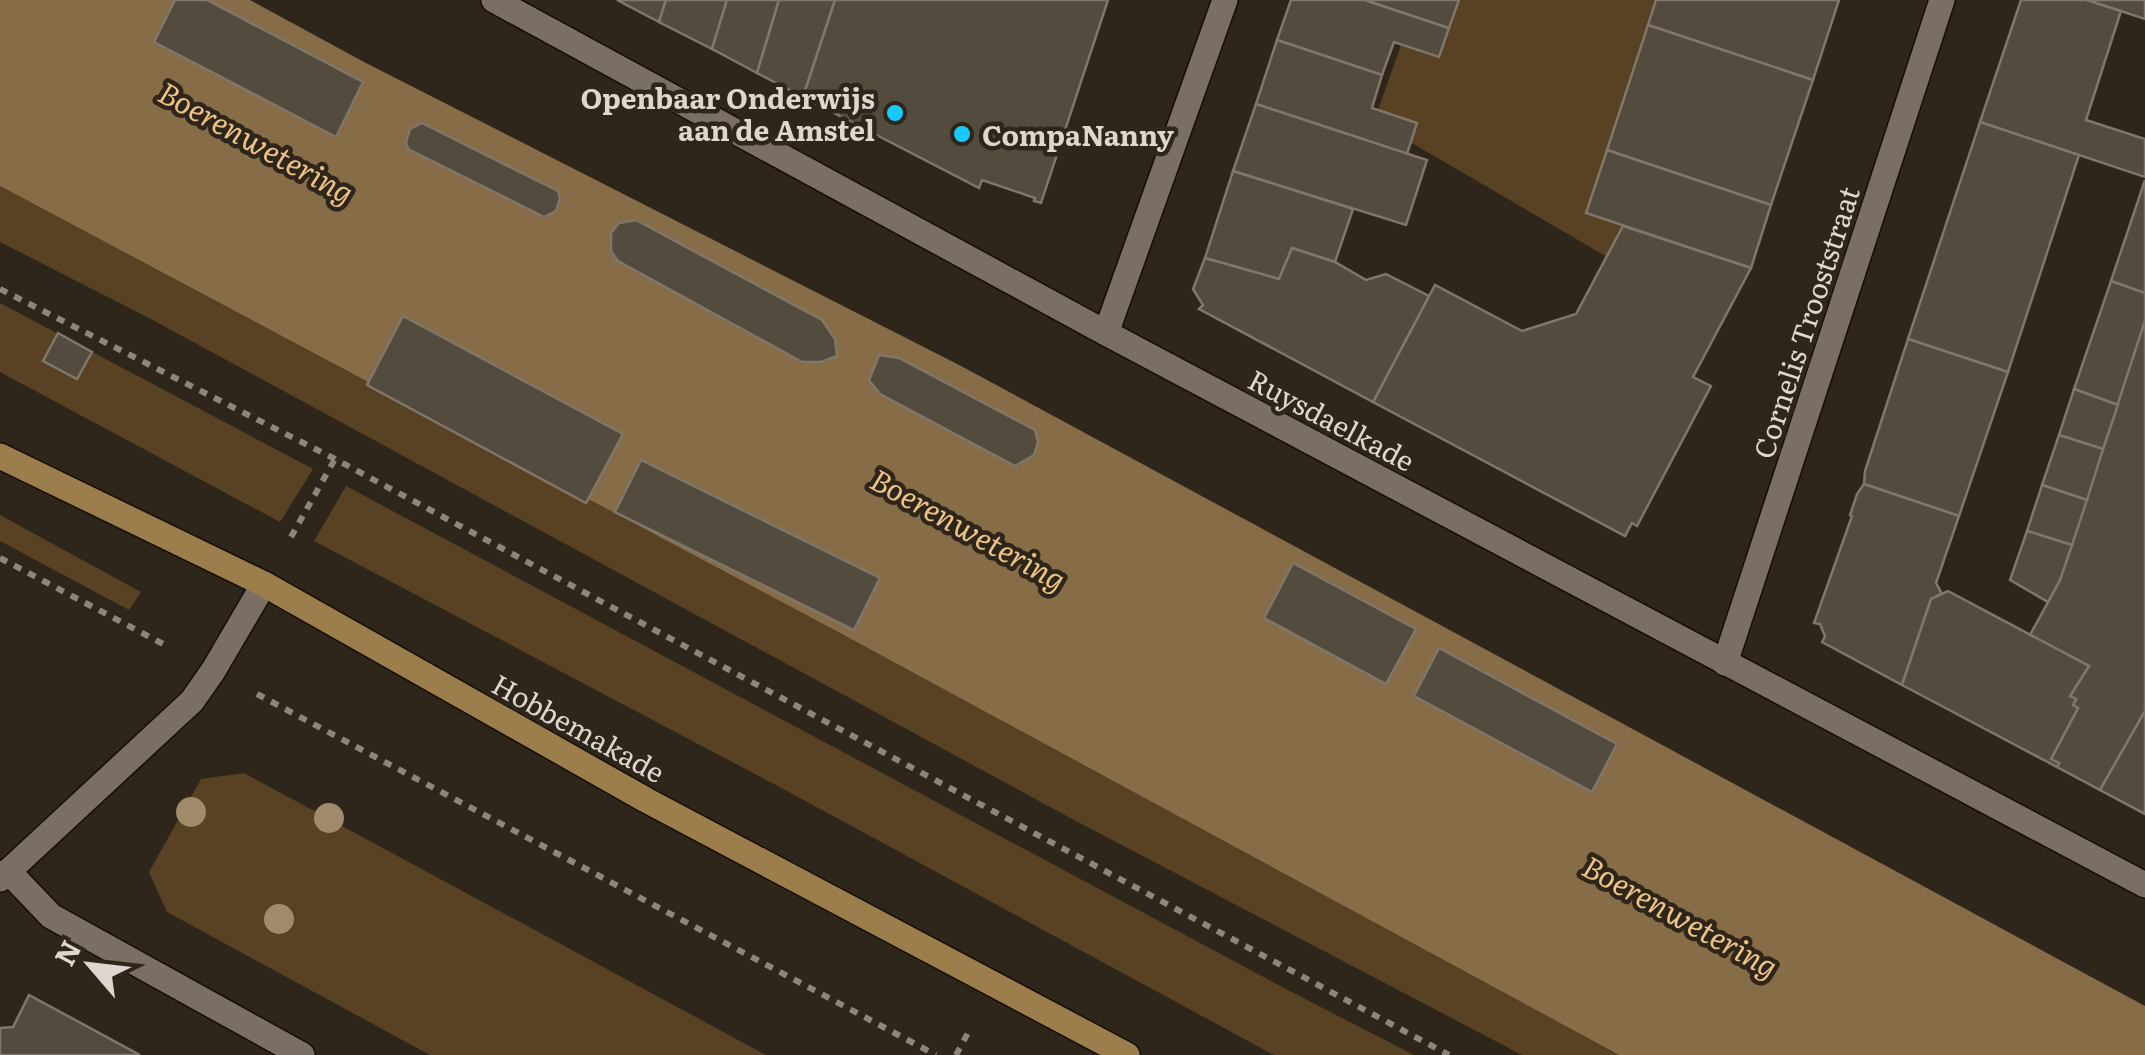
<svg xmlns="http://www.w3.org/2000/svg" width="2145" height="1055" viewBox="0 0 2145 1055" font-family="Literata,serif">
<style>
.green{fill:#584223}
.water{fill:#876c48}
.building{fill:#544b3f;stroke:#807669;stroke-width:2.5}
.lines{fill:none;stroke-linecap:round;stroke-linejoin:round}
.street-casing{stroke:#160e05;stroke-width:28}
.secondary-casing{stroke:#160e05;stroke-width:28}
.path{stroke:#8d867c;stroke-width:6;stroke-dasharray:8 8;stroke-linecap:butt}
.street{stroke:#796f62;stroke-width:25}
.secondary{stroke:#9c7e4c;stroke-width:25}
.tree{fill:#a08a6a}
.poi-dot{fill:#1acafc;stroke:#2e261a;stroke-width:4}
.labels{text-anchor:middle;dominant-baseline:central;stroke-width:9;stroke-linejoin:round;paint-order:stroke}
.poi-label{font-size:28px;font-weight:bold;fill:#ddd7d0;stroke:#2e261a;text-anchor:end}
.street-label{font-size:28px;fill:#ddd7d0;stroke:#2e261a}
.water-label{font-size:30px;font-style:italic;fill:#edc286;stroke:#2e261a}
</style>
<rect width="100%" height="100%" fill="#2e261a"/>
<!-- green -->
<g class="green">
<path d="M 1417,0 L 1710,0 L 1621,265 L 1374,121 Z"/>
<path d="M 0,186 L 840,633 L 1619,1055 L 1522,1055 L 1076,821 L 149,318 L 0,242 Z"/>
<path d="M 0,303 L 313,469 L 280,522 L 0,372 Z"/>
<path d="M 346,486 L 1284,988 L 1414,1055 L 1274,1055 L 787,791 L 314,541 Z"/>
<path d="M 0,515 L 141,592 L 129,610 L 0,541 Z"/>
<path d="M 244,773 L 766,1055 L 430,1055 L 167,912 L 149,872 L 201,779 Z"/>
</g>
<!-- water -->
<path class="water" d="M 0,0 L 250,0 L 364,62 L 963,367 L 2145,1006 L 2145,1055 L 1619,1055 L 840,633 L 0,186 Z"/>
<!-- building -->
<g class="building">
<path d="M 175,0 L 207,0 L 363,82 L 336,137 L 154,42 Z"/>
<path d="M 617,0 L 666,0 L 659,22 Z"/>
<path d="M 666,0 L 727,0 L 712,49 L 659,22 Z"/>
<path d="M 727,0 L 779,0 L 757,73 L 712,49 Z"/>
<path d="M 779,0 L 835,0 L 803,97 L 757,73 Z"/>
<path d="M 835,0 L 1108,0 L 1041,203 L 1034,201 L 1035,198 L 982,180 L 979,188 L 803,97 Z"/>
<path d="M 1291,0 L 1365,0 L 1449,28 L 1439,57 L 1394,42 L 1382,75 L 1277,40 Z"/>
<path d="M 1365,0 L 1459,0 L 1449,28 Z"/>
<path d="M 1656,0 L 1839,0 L 1813,80 L 1648,25 Z"/>
<path d="M 2021,0 L 2087,0 L 2121,11 L 2086,120 L 2145,139 L 2145,177 L 1980,122 Z"/>
<path d="M 2087,0 L 2145,0 L 2145,19 L 2121,11 Z"/>
<path d="M 1648,25 L 1813,80 L 1771,205 L 1607,150 Z"/>
<path d="M 1277,40 L 1382,75 L 1372,108 L 1417,123 L 1407,154 L 1256,104 Z"/>
<path d="M 1256,104 L 1427,160 L 1406,225 L 1233,171 Z"/>
<path d="M 1980,122 L 2079,155 L 2008,372 L 1908,339 Z"/>
<path d="M 422,123 L 558,191 L 560,198 L 556,211 L 544,217 L 408,149 L 406,142 L 410,129 Z"/>
<path d="M 1607,150 L 1771,205 L 1751,268 L 1586,213 Z"/>
<path d="M 1233,171 L 1353,209 L 1335,262 L 1292,248 L 1279,279 L 1205,258 Z"/>
<path d="M 2145,180 L 2145,293 L 2111,281 Z"/>
<path d="M 636,220 L 822,320 L 835,339 L 837,356 L 821,362 L 802,362 L 618,261 L 611,251 L 611,233 L 619,223 Z"/>
<path d="M 1623,226 L 1751,268 L 1693,377 L 1711,386 L 1637,526 L 1632,523 L 1625,536 L 1373,402 L 1435,285 L 1522,331 L 1576,314 Z"/>
<path d="M 1292,248 L 1335,262 L 1366,280 L 1386,274 L 1429,296 L 1373,402 L 1199,309 L 1203,305 L 1193,289 L 1205,258 L 1279,279 Z"/>
<path d="M 2111,281 L 2145,293 L 2145,321 L 2118,405 L 2074,389 Z"/>
<path d="M 403,316 L 623,434 L 586,503 L 367,385 Z"/>
<path d="M 2145,321 L 2145,711 L 2100,790 L 2057,767 L 2059,763 L 2051,759 L 2078,708 L 2073,705 L 2076,699 L 2070,696 L 2089,666 L 2030,635 L 2060,580 Z"/>
<path d="M 58,333 L 92,352 L 77,379 L 43,361 Z"/>
<path d="M 1908,339 L 2008,372 L 1959,516 L 1864,484 L 1865,471 Z"/>
<path d="M 879,355 L 899,358 L 1035,430 L 1038,442 L 1034,455 L 1015,466 L 880,394 L 869,380 Z"/>
<path d="M 2074,389 L 2118,405 L 2103,449 L 2059,435 Z"/>
<path d="M 2059,435 L 2103,449 L 2087,500 L 2042,485 Z"/>
<path d="M 641,460 L 880,578 L 854,630 L 615,512 Z"/>
<path d="M 1864,484 L 1959,516 L 1936,583 L 1942,594 L 1931,599 L 1902,685 L 1822,642 L 1825,636 L 1820,624 L 1814,623 L 1852,516 L 1850,515 L 1857,494 Z"/>
<path d="M 2042,485 L 2087,500 L 2072,545 L 2027,531 Z"/>
<path d="M 2027,531 L 2072,545 L 2060,580 L 2048,602 L 2010,580 Z"/>
<path d="M 1293,563 L 1416,629 L 1386,684 L 1264,618 Z"/>
<path d="M 1948,591 L 2089,666 L 2070,696 L 2076,699 L 2073,705 L 2078,708 L 2051,759 L 2059,763 L 2057,767 L 1902,685 L 1931,599 Z"/>
<path d="M 1439,648 L 1617,744 L 1592,792 L 1414,696 Z"/>
<path d="M 2145,711 L 2145,814 L 2100,790 Z"/>
<path d="M 29,995 L 140,1055 L 0,1055 L 0,1028 L 13,1027 Z"/>
</g>
<g class="lines">
<defs>
<g id="street">
<path d="M 494,0 L 1106,333 L 2145,885"/>
<path d="M 1106,333 L 1225,0"/>
<path d="M 1725,663 L 1942,0"/>
<path d="M 8,871 L 51,916 L 302,1055"/>
<path d="M 0,879 L 192,701 L 213,671 L 264,584"/>
</g>
<path id="secondary" d="M 0,456 L 264,584 L 646,800 L 1127,1055"/>
</defs>
<!-- street casing -->
<use href="#street" class="street-casing"/>
<!-- secondary casing -->
<use href="#secondary" class="secondary-casing"/>
<!-- path -->
<g class="path">
<path d="M 0,289 L 335,459 L 1449,1055"/>
<path d="M 291,537 L 335,459"/>
<path d="M 0,558 L 167,646"/>
<path d="M 257,694 L 936,1055"/>
<path d="M 956,1055 L 969,1031"/>
</g>
<!-- street -->
<use href="#street" class="street"/>
<!-- secondary -->
<use href="#secondary" class="secondary"/>
</g>
<!-- trees -->
<g class="tree">
<circle cx="191" cy="812" r="15"/>
<circle cx="329" cy="818" r="15"/>
<circle cx="279" cy="919" r="15"/>
</g>
<!-- markers -->
<g class="poi-dot">
<circle cx="895" cy="113" r="10"/>
<circle cx="962" cy="134" r="10"/>
</g>
<g class="labels">
<!-- poi labels -->
<g class="poi-label">
<text x="875" y="97">Openbaar Onderwijs<tspan x="875" dy="32">aan de Amstel</tspan></text>
<text x="982" y="134" text-anchor="start">CompaNanny</text>
</g>
<!-- street labels -->
<g class="street-label">
<text transform="translate(1805 322) rotate(-72)">Cornelis Trooststraat</text>
<text transform="translate(1332 419) rotate(28)">Ruysdaelkade</text>
<text transform="translate(579 727) rotate(29)">Hobbemakade</text>
</g>
<!-- water labels -->
<g class="water-label">
<text transform="translate(257 141) rotate(29)">Boerenwetering</text>
<text transform="translate(969 528) rotate(29)">Boerenwetering</text>
<text transform="translate(1681 915) rotate(29)">Boerenwetering</text>
</g>
</g>
<!-- north arrow -->
<g transform="translate(90 965) rotate(298)" stroke="#2e261a" stroke-width="8" paint-order="stroke">
<path d="M0-8L18 38L0 25L-18 38Z" fill="#ddd7d0"/>
<text y="-15" font-size="28" font-weight="bold" text-anchor="middle" fill="#ddd7d0">N</text>
</g>
</svg>
